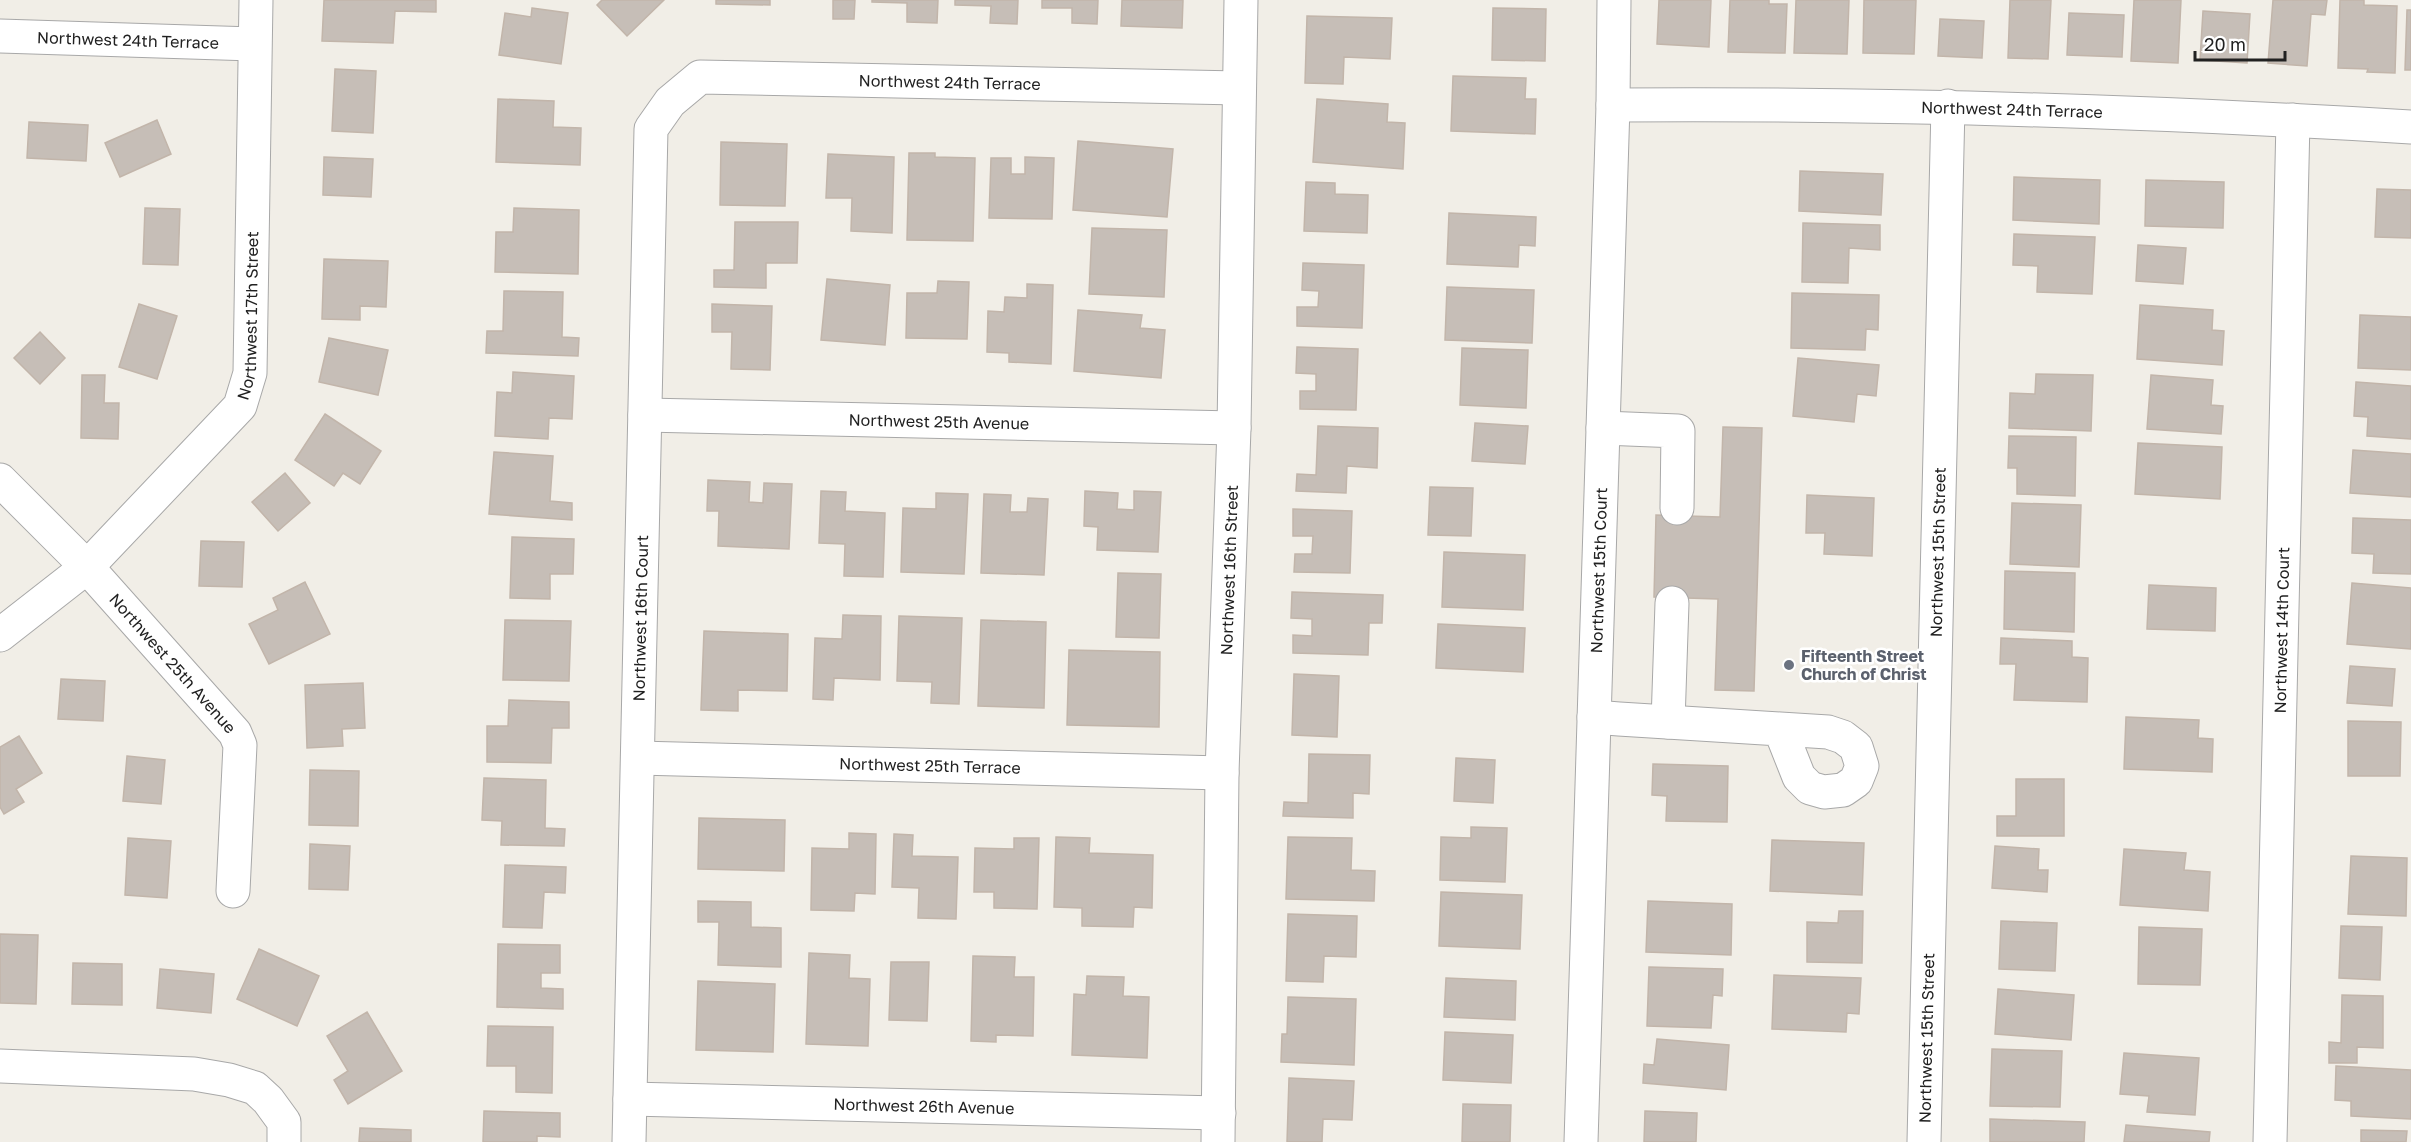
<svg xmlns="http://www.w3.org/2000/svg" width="2411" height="1142" viewBox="0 0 2411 1142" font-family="'Golos Text',sans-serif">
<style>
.building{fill:#c6beb7;stroke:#c2b5aa;stroke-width:1.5}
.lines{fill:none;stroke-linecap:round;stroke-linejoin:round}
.minor-casing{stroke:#a8a8a8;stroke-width:35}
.minor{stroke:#fff;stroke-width:33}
.worship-dot{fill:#6b7280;stroke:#fff;stroke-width:2}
.labels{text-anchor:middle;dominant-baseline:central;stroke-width:5;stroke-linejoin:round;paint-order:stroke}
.street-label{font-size:16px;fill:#212121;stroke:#fff}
.worship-label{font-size:16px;font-weight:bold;fill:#5b616d;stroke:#fff;text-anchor:start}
</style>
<rect width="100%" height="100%" fill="#f1eee7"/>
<!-- building -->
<g class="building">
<path d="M 324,0 L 436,0 L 436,12 L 395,11 L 393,43 L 322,41 Z"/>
<path d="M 602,0 L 664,0 L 627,36 L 597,5 Z"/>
<path d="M 716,0 L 770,0 L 770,5 L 716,4 Z"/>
<path d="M 833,0 L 855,0 L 854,19 L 833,19 Z"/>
<path d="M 872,0 L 938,0 L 937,23 L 907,22 L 907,3 L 872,2 Z"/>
<path d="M 955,0 L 1018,0 L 1017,24 L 990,23 L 991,6 L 955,5 Z"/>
<path d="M 1042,0 L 1098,0 L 1097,24 L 1072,23 L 1072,8 L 1042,8 Z"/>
<path d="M 1122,0 L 1183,0 L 1182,28 L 1121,26 Z"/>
<path d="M 1659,0 L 1711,0 L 1709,47 L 1657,44 Z"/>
<path d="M 1730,0 L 1769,0 L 1769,4 L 1787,4 L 1785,53 L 1728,52 Z"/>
<path d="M 1796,0 L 1849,0 L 1847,54 L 1794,53 Z"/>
<path d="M 1864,0 L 1916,0 L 1914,54 L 1863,53 Z"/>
<path d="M 2010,0 L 2051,0 L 2048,59 L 2008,58 Z"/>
<path d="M 2134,0 L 2181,0 L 2178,63 L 2131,61 Z"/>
<path d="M 2273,0 L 2327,0 L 2325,15 L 2311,14 L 2307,66 L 2268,63 Z"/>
<path d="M 2340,0 L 2364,0 L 2364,5 L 2397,6 L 2395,73 L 2367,72 L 2368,69 L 2338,68 Z"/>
<path d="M 532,8 L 568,13 L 561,64 L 499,55 L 505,13 L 531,17 Z"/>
<path d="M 1493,8 L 1546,9 L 1545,61 L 1492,60 Z"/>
<path d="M 2407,10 L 2411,10 L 2411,70 L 2405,70 Z"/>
<path d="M 2203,11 L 2250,14 L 2247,63 L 2200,60 Z"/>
<path d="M 2069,13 L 2124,15 L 2122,57 L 2067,55 Z"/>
<path d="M 1307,16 L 1392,18 L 1390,59 L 1344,57 L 1343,84 L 1305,83 Z"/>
<path d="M 1940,19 L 1984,21 L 1982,58 L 1938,56 Z"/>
<path d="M 335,69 L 376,71 L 373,133 L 332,131 Z"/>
<path d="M 1453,76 L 1526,78 L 1525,99 L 1536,99 L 1535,134 L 1451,131 Z"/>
<path d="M 498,99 L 554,101 L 553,127 L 581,128 L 580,165 L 496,162 Z"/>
<path d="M 1317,99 L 1388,104 L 1387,122 L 1405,123 L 1403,169 L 1313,162 Z"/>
<path d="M 157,120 L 171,154 L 120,177 L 105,143 Z"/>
<path d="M 29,122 L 88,125 L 86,161 L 27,158 Z"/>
<path d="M 1078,141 L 1173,149 L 1167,217 L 1073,210 Z"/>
<path d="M 721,142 L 787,144 L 785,206 L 720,205 Z"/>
<path d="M 909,153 L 935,153 L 935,157 L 975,158 L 973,241 L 907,240 Z"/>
<path d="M 828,154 L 894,157 L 892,233 L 851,231 L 852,198 L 826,198 Z"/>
<path d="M 324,157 L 373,159 L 371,197 L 323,195 Z"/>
<path d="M 1025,157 L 1054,158 L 1052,219 L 989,218 L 991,158 L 1011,158 L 1011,174 L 1025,174 Z"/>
<path d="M 1800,171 L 1883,174 L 1881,215 L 1799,211 Z"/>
<path d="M 2014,177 L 2100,180 L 2099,224 L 2013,220 Z"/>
<path d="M 2146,180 L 2224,182 L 2223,228 L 2145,226 Z"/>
<path d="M 1306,182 L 1335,183 L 1335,194 L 1368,195 L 1367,233 L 1304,231 Z"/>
<path d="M 2377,189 L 2411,190 L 2411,238 L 2375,237 Z"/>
<path d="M 145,208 L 180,209 L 178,265 L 143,264 Z"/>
<path d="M 514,208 L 579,210 L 578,274 L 495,272 L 496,232 L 513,232 Z"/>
<path d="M 1449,213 L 1536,217 L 1535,246 L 1519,245 L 1518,267 L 1447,264 Z"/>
<path d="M 735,222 L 798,222 L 797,263 L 766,263 L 766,288 L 714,287 L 714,270 L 734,270 Z"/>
<path d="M 1803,223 L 1880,225 L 1880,250 L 1849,248 L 1848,283 L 1802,282 Z"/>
<path d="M 1092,228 L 1167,230 L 1164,297 L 1089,294 Z"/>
<path d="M 2014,234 L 2095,237 L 2092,294 L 2037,292 L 2038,266 L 2013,265 Z"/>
<path d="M 2138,245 L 2186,248 L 2183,284 L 2136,281 Z"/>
<path d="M 324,259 L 388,261 L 386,307 L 360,306 L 360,320 L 322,319 Z"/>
<path d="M 1303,263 L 1364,265 L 1362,328 L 1297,326 L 1297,307 L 1318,307 L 1319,291 L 1302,290 Z"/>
<path d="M 827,279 L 890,285 L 885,345 L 821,340 Z"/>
<path d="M 938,281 L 969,282 L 967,339 L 906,338 L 907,293 L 937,293 Z"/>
<path d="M 1027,284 L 1053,285 L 1051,364 L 1009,362 L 1009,353 L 987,352 L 988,311 L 1004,312 L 1005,297 L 1027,298 Z"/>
<path d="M 1447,287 L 1534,290 L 1532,343 L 1445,340 Z"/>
<path d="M 504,291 L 563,292 L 562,337 L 579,338 L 578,356 L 486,353 L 487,331 L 503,331 Z"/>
<path d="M 1792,293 L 1879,295 L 1878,330 L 1866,329 L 1865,350 L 1791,348 Z"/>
<path d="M 139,304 L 177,316 L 157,379 L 119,367 Z"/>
<path d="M 712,304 L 772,306 L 770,370 L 731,369 L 732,332 L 712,332 Z"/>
<path d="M 2140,305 L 2213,310 L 2212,330 L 2224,331 L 2222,365 L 2137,359 Z"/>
<path d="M 1078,310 L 1142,315 L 1140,328 L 1165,330 L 1161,378 L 1074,371 Z"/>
<path d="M 2360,315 L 2411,317 L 2411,370 L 2358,368 Z"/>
<path d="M 40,332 L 65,358 L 40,384 L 14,358 Z"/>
<path d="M 329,338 L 388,350 L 378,395 L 319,382 Z"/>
<path d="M 1297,347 L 1358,349 L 1356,410 L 1300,409 L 1300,391 L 1316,391 L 1316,374 L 1296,373 Z"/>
<path d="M 1462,348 L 1528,350 L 1526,408 L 1460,405 Z"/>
<path d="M 1798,358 L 1879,365 L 1876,396 L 1857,394 L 1854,422 L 1793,416 Z"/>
<path d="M 513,372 L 574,376 L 572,419 L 549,418 L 548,439 L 495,436 L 497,392 L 512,393 Z"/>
<path d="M 2036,374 L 2093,375 L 2091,431 L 2009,428 L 2010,393 L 2035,394 Z"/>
<path d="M 82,375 L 105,375 L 104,403 L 119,403 L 118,439 L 81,438 Z"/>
<path d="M 2151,375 L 2213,380 L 2211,405 L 2223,406 L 2221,434 L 2147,429 Z"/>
<path d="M 2356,382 L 2411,386 L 2411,439 L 2367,436 L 2368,417 L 2354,416 Z"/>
<path d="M 325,414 L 381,451 L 360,484 L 343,473 L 334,486 L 295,460 Z"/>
<path d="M 1475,423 L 1528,426 L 1525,464 L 1472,461 Z"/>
<path d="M 1318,426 L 1378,428 L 1377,468 L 1347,466 L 1346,493 L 1296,491 L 1297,474 L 1316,475 Z"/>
<path d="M 1723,427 L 1762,428 L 1754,691 L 1715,690 L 1718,599 L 1654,597 L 1656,515 L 1720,517 Z"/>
<path d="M 2009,436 L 2076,437 L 2075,496 L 2017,494 L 2017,468 L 2008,468 Z"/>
<path d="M 2138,443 L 2222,447 L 2220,499 L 2135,494 Z"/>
<path d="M 2353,450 L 2411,454 L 2411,497 L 2350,493 Z"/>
<path d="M 494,452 L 553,456 L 550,501 L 572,503 L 572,520 L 489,514 Z"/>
<path d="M 285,473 L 310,503 L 278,531 L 252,502 Z"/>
<path d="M 708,480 L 750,482 L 749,502 L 763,503 L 764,483 L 792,484 L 789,549 L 718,546 L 719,511 L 707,511 Z"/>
<path d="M 1430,487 L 1473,488 L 1471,536 L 1428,535 Z"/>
<path d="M 821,491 L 846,492 L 845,511 L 885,513 L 883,577 L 844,576 L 845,544 L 819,543 Z"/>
<path d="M 1085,491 L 1118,493 L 1117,509 L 1134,510 L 1134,491 L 1161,492 L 1158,552 L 1097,550 L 1098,527 L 1084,526 Z"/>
<path d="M 936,493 L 968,494 L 964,574 L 901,572 L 903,508 L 936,509 Z"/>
<path d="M 984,494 L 1011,495 L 1010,512 L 1027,512 L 1028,498 L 1048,499 L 1044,575 L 981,573 Z"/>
<path d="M 1807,495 L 1874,498 L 1872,556 L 1824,554 L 1825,533 L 1806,533 Z"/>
<path d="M 2012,503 L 2081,505 L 2079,567 L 2010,564 Z"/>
<path d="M 1293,509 L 1352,511 L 1350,573 L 1294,572 L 1295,554 L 1312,554 L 1313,536 L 1293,536 Z"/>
<path d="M 2353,518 L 2411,520 L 2411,574 L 2373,573 L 2374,554 L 2352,553 Z"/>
<path d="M 512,537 L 574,539 L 573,574 L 550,574 L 550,599 L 510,598 Z"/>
<path d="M 201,541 L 244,542 L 242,587 L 199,586 Z"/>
<path d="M 1444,552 L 1525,555 L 1523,610 L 1442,607 Z"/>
<path d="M 2005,571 L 2075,573 L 2074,632 L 2004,629 Z"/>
<path d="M 1118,573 L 1161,574 L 1159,638 L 1116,637 Z"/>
<path d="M 305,582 L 330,634 L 269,664 L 249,624 L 278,610 L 273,598 Z"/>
<path d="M 2352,583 L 2411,588 L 2411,649 L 2347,644 Z"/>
<path d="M 2149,585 L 2216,588 L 2215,631 L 2147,629 Z"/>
<path d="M 1292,592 L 1383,595 L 1382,623 L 1369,623 L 1368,655 L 1293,653 L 1293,635 L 1312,636 L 1312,619 L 1291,618 Z"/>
<path d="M 843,615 L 881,616 L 880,680 L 834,678 L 833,700 L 813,699 L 815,638 L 842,639 Z"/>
<path d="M 899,616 L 962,618 L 959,704 L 931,703 L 932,682 L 897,681 Z"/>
<path d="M 505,620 L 571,621 L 569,681 L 503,680 Z"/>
<path d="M 981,620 L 1046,622 L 1044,708 L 978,706 Z"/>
<path d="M 1438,624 L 1525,628 L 1523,672 L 1436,668 Z"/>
<path d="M 704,631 L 788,634 L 787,691 L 738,690 L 738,711 L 701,710 Z"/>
<path d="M 2001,638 L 2072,641 L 2072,657 L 2088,658 L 2087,702 L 2014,700 L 2016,664 L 2000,664 Z"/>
<path d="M 1069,650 L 1160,652 L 1159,727 L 1067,725 Z"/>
<path d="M 2350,666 L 2395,669 L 2392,706 L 2347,703 Z"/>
<path d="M 1294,674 L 1339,676 L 1337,737 L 1292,735 Z"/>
<path d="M 61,679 L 105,681 L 103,721 L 58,719 Z"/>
<path d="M 363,683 L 365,728 L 342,729 L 343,746 L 307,748 L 305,685 Z"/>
<path d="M 509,700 L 569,702 L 569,728 L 552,728 L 551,763 L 487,762 L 487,726 L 508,726 Z"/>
<path d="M 2126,717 L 2199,720 L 2198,738 L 2213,739 L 2212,772 L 2124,769 Z"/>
<path d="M 2348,721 L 2401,722 L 2400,776 L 2348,776 Z"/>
<path d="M 19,736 L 42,773 L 16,789 L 24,802 L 4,814 L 0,807 L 0,747 Z"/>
<path d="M 1309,754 L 1370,755 L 1369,794 L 1353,793 L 1353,818 L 1283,816 L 1284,802 L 1308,803 Z"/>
<path d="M 127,756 L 165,760 L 161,804 L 123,801 Z"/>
<path d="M 1456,758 L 1495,760 L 1493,803 L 1454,801 Z"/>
<path d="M 1653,764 L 1728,766 L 1727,822 L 1666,821 L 1667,796 L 1652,795 Z"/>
<path d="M 310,770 L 359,771 L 358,826 L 309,825 Z"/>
<path d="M 484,778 L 546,780 L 545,828 L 565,829 L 564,846 L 501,845 L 502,821 L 482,820 Z"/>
<path d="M 2016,779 L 2064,779 L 2064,836 L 1997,836 L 1997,816 L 2016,816 Z"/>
<path d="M 699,818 L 785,820 L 784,871 L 698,869 Z"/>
<path d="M 1471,827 L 1507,828 L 1505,882 L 1440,880 L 1441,837 L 1471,838 Z"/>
<path d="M 849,833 L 876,834 L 875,894 L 855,893 L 854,911 L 811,910 L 812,848 L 849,849 Z"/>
<path d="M 894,834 L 913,835 L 912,856 L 958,857 L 956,919 L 918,918 L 919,888 L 892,887 Z"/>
<path d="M 1056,837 L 1090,838 L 1089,853 L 1153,855 L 1152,908 L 1134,907 L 1133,927 L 1082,926 L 1082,908 L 1054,907 Z"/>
<path d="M 1288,837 L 1352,838 L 1351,870 L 1375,871 L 1374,901 L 1286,899 Z"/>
<path d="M 128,838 L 171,841 L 167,898 L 125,895 Z"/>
<path d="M 1014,838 L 1039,838 L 1037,909 L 994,908 L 994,892 L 974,892 L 975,848 L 1014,849 Z"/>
<path d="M 1772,840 L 1864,843 L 1862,895 L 1770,891 Z"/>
<path d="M 310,844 L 350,846 L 348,890 L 309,889 Z"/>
<path d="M 1995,846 L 2039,849 L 2038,870 L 2048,870 L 2047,892 L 1992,888 Z"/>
<path d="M 2124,849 L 2186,853 L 2184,870 L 2210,872 L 2208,911 L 2120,905 Z"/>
<path d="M 2351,856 L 2407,858 L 2406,916 L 2348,914 Z"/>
<path d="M 505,865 L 566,867 L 565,893 L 544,892 L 542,928 L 503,927 Z"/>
<path d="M 1441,892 L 1522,895 L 1520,949 L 1439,946 Z"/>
<path d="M 698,901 L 751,902 L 751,927 L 781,928 L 781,967 L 718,965 L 719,922 L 698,922 Z"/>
<path d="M 1648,901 L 1732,904 L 1731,955 L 1646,952 Z"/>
<path d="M 1839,911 L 1863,911 L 1862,963 L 1807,962 L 1807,922 L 1838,923 Z"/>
<path d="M 1288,914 L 1357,916 L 1356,957 L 1324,956 L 1323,982 L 1286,981 Z"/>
<path d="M 2001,921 L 2057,923 L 2055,971 L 1999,969 Z"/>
<path d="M 2341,926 L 2382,927 L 2380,980 L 2339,978 Z"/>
<path d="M 2139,927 L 2202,929 L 2200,985 L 2138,984 Z"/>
<path d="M 0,934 L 38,935 L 36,1004 L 0,1003 Z"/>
<path d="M 498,944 L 560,945 L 560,973 L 541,973 L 541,988 L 563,989 L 563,1009 L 497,1007 Z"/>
<path d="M 259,949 L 319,976 L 297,1026 L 237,999 Z"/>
<path d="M 809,953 L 850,955 L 849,978 L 870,979 L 868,1046 L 806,1044 Z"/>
<path d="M 973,956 L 1015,957 L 1014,977 L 1034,977 L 1033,1036 L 996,1035 L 996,1042 L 971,1041 Z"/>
<path d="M 891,962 L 929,962 L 927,1021 L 889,1020 Z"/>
<path d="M 73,963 L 122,964 L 122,1005 L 72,1004 Z"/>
<path d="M 1649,967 L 1723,969 L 1722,996 L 1713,995 L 1711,1028 L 1647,1026 Z"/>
<path d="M 160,969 L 214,974 L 211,1013 L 157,1008 Z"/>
<path d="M 1774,975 L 1861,978 L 1859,1014 L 1847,1013 L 1846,1032 L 1772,1029 Z"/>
<path d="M 1087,976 L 1124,977 L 1123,996 L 1149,997 L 1147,1058 L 1072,1055 L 1074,994 L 1086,995 Z"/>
<path d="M 1446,978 L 1516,981 L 1515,1020 L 1444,1017 Z"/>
<path d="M 698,981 L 775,984 L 773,1052 L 696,1050 Z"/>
<path d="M 1998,989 L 2074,995 L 2071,1040 L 1995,1034 Z"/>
<path d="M 2342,995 L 2383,996 L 2383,1048 L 2357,1047 L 2357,1063 L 2329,1063 L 2329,1042 L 2341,1043 Z"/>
<path d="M 1288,997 L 1356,999 L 1354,1065 L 1281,1062 L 1282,1034 L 1287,1034 Z"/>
<path d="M 367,1012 L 402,1071 L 348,1104 L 334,1080 L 348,1071 L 327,1036 Z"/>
<path d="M 488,1026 L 553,1027 L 552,1093 L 516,1092 L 516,1066 L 487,1066 Z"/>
<path d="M 1445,1032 L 1513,1035 L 1511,1083 L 1443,1080 Z"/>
<path d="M 1657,1039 L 1729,1045 L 1726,1090 L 1643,1083 L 1644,1064 L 1654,1065 Z"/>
<path d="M 1992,1049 L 2062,1051 L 2060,1107 L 1990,1106 Z"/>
<path d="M 2124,1053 L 2199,1058 L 2195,1115 L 2147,1112 L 2149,1096 L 2120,1094 Z"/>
<path d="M 2336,1066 L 2411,1070 L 2411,1119 L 2351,1116 L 2351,1101 L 2335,1100 Z"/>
<path d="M 1289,1078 L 1354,1081 L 1352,1120 L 1323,1119 L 1322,1142 L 1287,1142 Z"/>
<path d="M 1463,1104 L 1511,1105 L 1510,1142 L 1462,1142 Z"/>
<path d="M 484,1111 L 560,1113 L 560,1137 L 537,1136 L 537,1142 L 483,1142 Z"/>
<path d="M 1645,1111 L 1697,1113 L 1696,1142 L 1644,1142 Z"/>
<path d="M 1990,1119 L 2085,1122 L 2084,1142 L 1990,1142 Z"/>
<path d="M 2126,1125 L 2210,1132 L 2209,1142 L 2124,1142 Z"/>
<path d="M 360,1128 L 411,1130 L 411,1142 L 359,1142 Z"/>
<path d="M 2361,1130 L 2407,1131 L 2406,1142 L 2361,1142 Z"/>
</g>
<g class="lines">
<defs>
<g id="minor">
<path id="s1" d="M 0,36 L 253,44"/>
<path id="s2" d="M 1613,105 C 1879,103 2145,111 2411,127"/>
<path id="s3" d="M 645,415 L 1234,428"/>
<path d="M 1603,428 L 1678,431 L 1677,508"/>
<path id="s4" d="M 0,480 L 87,567 L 235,733 L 240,745 L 233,891"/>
<path id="s5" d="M 0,635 L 87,567 L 240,406 L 250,373 L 256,0"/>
<path d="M 1594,717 L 1619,719 L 1780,729 L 1828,732 L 1843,737 L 1856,747 L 1862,766 L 1856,781 L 1843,790 L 1824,792 L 1810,788 L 1799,777 L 1780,729"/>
<path d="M 1668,722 L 1672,603"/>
<path id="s6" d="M 638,758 L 1222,773"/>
<path d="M 0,1066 L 194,1074 L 229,1080 L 255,1088 L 268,1100 L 284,1122 L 284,1142"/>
<path id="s7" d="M 630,1099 L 1219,1113"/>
<path id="s8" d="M 629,1142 L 651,129 L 670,102 L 700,77 L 1239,88"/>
<path id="s9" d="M 1218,1142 L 1222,773 L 1234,428 L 1241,0"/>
<path id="s10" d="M 1581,1142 L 1613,105 L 1614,0"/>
<path id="s11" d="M 1924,1142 L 1948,106"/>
<path id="s12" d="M 2270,1142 L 2293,120"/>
</g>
</defs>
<!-- minor casing -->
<use href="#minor" class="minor-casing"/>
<!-- minor -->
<use href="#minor" class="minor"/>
</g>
<!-- markers -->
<circle class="worship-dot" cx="1789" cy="665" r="6"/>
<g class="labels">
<!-- street labels -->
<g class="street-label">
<text stroke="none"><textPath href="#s1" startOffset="128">Northwest 24th Terrace</textPath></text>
<text stroke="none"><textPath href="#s8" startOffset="1335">Northwest 24th Terrace</textPath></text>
<text stroke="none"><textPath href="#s2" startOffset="399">Northwest 24th Terrace</textPath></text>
<text stroke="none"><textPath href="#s5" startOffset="424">Northwest 17th Street</textPath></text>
<text stroke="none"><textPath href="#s3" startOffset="294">Northwest 25th Avenue</textPath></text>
<text stroke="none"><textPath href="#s11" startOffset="590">Northwest 15th Street</textPath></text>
<text stroke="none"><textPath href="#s9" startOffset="572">Northwest 16th Street</textPath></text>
<text stroke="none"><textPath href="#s10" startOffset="572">Northwest 15th Court</textPath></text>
<text stroke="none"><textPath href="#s8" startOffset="524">Northwest 16th Court</textPath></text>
<text stroke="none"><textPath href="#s12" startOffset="512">Northwest 14th Court</textPath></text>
<text stroke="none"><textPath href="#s4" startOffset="252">Northwest 25th Avenue</textPath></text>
<text stroke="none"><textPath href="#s6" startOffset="292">Northwest 25th Terrace</textPath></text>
<text stroke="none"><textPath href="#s11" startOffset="104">Northwest 15th Street</textPath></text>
<text stroke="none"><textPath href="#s7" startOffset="294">Northwest 26th Avenue</textPath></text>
</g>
<!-- worship labels -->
<g class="worship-label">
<text x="1801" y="656">Fifteenth Street<tspan x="1801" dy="18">Church of Christ</tspan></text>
</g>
</g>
<!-- scale -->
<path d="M2195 51v9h90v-9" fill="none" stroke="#212121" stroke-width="3"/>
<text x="2204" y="51" font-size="18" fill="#212121" stroke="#ffffff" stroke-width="4.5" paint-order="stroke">20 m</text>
</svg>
